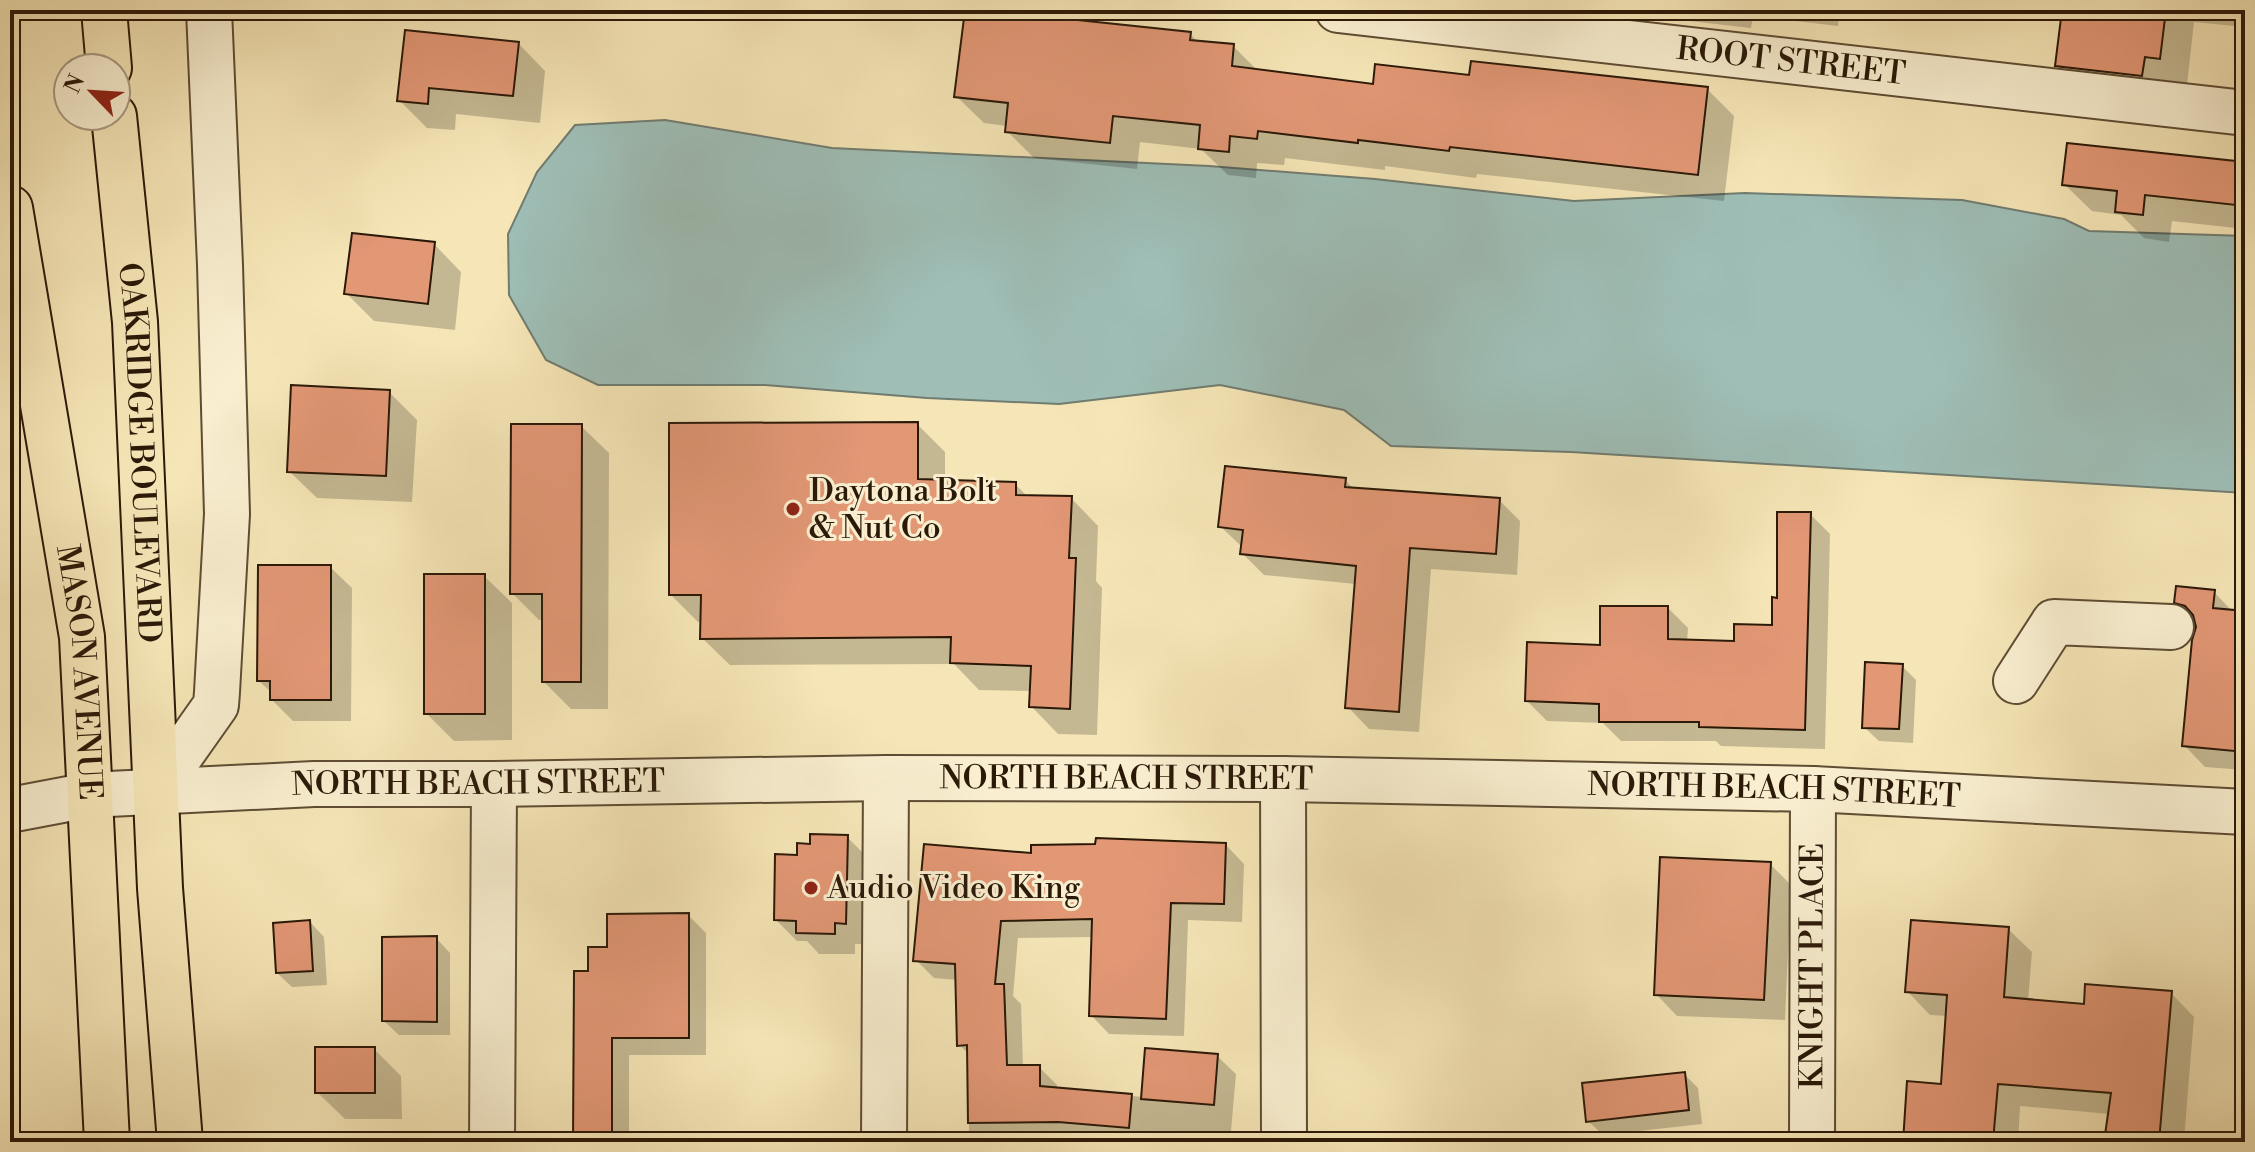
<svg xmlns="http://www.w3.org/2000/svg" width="2255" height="1152" viewBox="0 0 2255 1152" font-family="'Libre Bodoni',serif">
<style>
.water{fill:#9ebeb6;stroke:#707c70;stroke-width:2}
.shadow{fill:#0003}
.building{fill:#e29775;stroke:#2b1908;stroke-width:2}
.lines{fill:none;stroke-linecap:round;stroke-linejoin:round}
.minor-casing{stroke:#5e4c34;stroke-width:48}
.major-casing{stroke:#2b1908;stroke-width:48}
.minor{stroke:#f9efd0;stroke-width:44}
.major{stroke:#f6e6b7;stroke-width:44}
.poi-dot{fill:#8f2418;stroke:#f9efd0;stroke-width:3}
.labels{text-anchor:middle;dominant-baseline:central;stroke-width:6;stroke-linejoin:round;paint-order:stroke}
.street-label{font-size:32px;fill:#2b1908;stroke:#f9efd0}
.poi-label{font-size:32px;fill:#2b1908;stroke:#f9efd0;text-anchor:start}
</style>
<rect width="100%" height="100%" fill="#f6e6b7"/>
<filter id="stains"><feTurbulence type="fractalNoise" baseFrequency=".0025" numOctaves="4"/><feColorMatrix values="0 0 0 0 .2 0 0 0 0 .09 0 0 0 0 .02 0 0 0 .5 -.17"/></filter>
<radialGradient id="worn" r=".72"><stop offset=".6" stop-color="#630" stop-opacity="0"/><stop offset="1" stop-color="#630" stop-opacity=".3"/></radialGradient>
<!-- water -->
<path class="water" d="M 665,120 L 832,148 L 1209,166 L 1375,179 L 1574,201 L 1745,193 L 1962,200 L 2064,219 L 2089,231 L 2245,236 L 2245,493 L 1571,452 L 1391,446 L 1344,410 L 1220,385 L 1059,404 L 927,398 L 765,385 L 598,385 L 546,360 L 509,295 L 508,234 L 537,172 L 575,125 Z"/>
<!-- shadow -->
<g class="shadow">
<path d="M 1593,10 L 1840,10 L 1838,26 L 1753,16 L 1751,28 Z"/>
<path d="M 2064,10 L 2245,10 L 2245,27 L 2194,22 L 2187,85 L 2085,93 L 2057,66 Z"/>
<path d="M 1190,34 L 1199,43 L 1233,46 L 1259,72 L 1374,86 L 1471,78 L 1707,89 L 1734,116 L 1724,201 L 1477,174 L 1476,178 L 1385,166 L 1385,170 L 1285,158 L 1284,165 L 1257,163 L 1256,178 L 1228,175 L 1201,149 L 1140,142 L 1137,169 L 1034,158 L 1007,131 L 1007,126 L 984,123 L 956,96 Z"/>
<path d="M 518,43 L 545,71 L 540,123 L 456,114 L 455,130 L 427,128 L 399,100 Z"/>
<path d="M 2245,164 L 2245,229 L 2172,221 L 2169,242 L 2144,238 L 2121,215 L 2092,211 L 2064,184 Z"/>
<path d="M 434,244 L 461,272 L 455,330 L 374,321 L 346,293 Z"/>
<path d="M 389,392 L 417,420 L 412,502 L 317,498 L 289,471 Z"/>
<path d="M 917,424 L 945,452 L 945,482 L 1015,484 L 1028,497 L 1071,498 L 1098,526 L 1096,581 L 1102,588 L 1097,735 L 1058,734 L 1031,706 L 1032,691 L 979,690 L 954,664 L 730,665 L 702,638 L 702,622 L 698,622 L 671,595 Z"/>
<path d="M 581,426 L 609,453 L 608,709 L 571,709 L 544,682 L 544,620 L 539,620 L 512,593 Z"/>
<path d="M 1345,480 L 1354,489 L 1499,500 L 1520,521 L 1517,575 L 1431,569 L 1419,732 L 1369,729 L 1348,707 L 1356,584 L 1264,575 L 1242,553 L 1242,547 L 1220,526 Z"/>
<path d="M 1810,514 L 1830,534 L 1825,749 L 1721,746 L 1716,741 L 1621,741 L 1603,723 L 1547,721 L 1527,701 L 1602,647 L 1668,608 L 1688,628 L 1687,642 L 1736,643 L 1774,627 L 1779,600 Z"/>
<path d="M 330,567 L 352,588 L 351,721 L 293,721 L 272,700 L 272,693 L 259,681 Z"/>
<path d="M 484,576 L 512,603 L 512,740 L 454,741 L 426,713 Z"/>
<path d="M 2214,592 L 2233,612 L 2245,613 L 2245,770 L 2205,767 L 2184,745 L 2198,627 L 2197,622 L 2177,602 Z"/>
<path d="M 1902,666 L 1916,680 L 1913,743 L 1879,741 L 1864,727 Z"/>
<path d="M 847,837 L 869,859 L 866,944 L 855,944 L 855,954 L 819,954 L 807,941 L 797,941 L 776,920 L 799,857 L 811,846 Z"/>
<path d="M 1226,845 L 1244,864 L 1242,922 L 1188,920 L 1184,1036 L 1109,1034 L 1091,1015 L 1094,937 L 1018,938 L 1013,996 L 1021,1004 L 1023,1067 L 1039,1067 L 1057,1085 L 1057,1090 L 1144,1097 L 1217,1056 L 1236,1074 L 1230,1142 L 1104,1142 L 1077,1140 L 1044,1140 L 1044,1142 L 969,1142 L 969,1054 L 959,1045 L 958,980 L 934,978 L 916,960 L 1033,855 Z"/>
<path d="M 1770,864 L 1791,885 L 1785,1020 L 1677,1016 L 1656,994 Z"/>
<path d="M 688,915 L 706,933 L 706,1055 L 629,1055 L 629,1142 L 566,1142 L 566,1139 L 575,1140 L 590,973 L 609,949 Z"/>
<path d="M 310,922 L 324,937 L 327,985 L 292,987 L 277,973 Z"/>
<path d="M 2008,929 L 2032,952 L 2028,1001 L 2085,1006 L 2171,993 L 2194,1017 L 2184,1140 L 2201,1142 L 2106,1142 L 2110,1114 L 2020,1106 L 2018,1142 L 1905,1142 L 1943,1086 L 1948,1016 L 1930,1015 L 1907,991 Z"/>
<path d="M 436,938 L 450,953 L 450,1035 L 399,1035 L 384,1021 Z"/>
<path d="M 374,1049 L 401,1076 L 402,1119 L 345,1119 L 317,1092 Z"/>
<path d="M 1684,1074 L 1698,1088 L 1702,1124 L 1603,1135 L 1588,1121 Z"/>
</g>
<!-- building -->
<g class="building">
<path d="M 965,10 L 984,10 L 1191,32 L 1190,40 L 1234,44 L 1232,66 L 1373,84 L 1375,64 L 1469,75 L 1471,61 L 1708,87 L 1698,175 L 1450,147 L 1449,151 L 1358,140 L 1358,143 L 1258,131 L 1257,139 L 1230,136 L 1229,152 L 1198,149 L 1200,125 L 1113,116 L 1110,143 L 1005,132 L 1008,103 L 954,97 Z"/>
<path d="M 2062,10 L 2166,10 L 2160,59 L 2145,57 L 2142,76 L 2055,66 Z"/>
<path d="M 405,30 L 519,42 L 513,96 L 429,88 L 428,104 L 397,101 Z"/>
<path d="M 2067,143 L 2245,162 L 2245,206 L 2145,195 L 2143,215 L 2115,212 L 2117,191 L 2062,185 Z"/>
<path d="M 352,233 L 435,242 L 428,304 L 344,294 Z"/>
<path d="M 291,385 L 390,390 L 386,476 L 287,472 Z"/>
<path d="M 918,422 L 918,479 L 1016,482 L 1016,495 L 1072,496 L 1069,558 L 1076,558 L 1070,709 L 1029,707 L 1031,666 L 950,663 L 951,637 L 700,639 L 701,595 L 669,595 L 669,423 Z"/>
<path d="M 511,424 L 582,424 L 581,682 L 542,682 L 542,594 L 510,594 Z"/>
<path d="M 1225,466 L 1346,478 L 1345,487 L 1500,498 L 1496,554 L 1410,548 L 1399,712 L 1345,708 L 1356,566 L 1240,554 L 1243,530 L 1218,527 Z"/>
<path d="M 1777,512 L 1811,512 L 1805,730 L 1699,727 L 1699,722 L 1599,722 L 1599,704 L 1525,701 L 1527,642 L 1600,645 L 1600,606 L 1668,606 L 1668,639 L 1734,641 L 1734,624 L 1772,625 L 1772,597 L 1777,598 Z"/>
<path d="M 258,565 L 331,565 L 331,700 L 270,700 L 270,681 L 257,681 Z"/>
<rect x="424" y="574" width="61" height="140"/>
<path d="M 2176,586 L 2215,590 L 2213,608 L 2245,611 L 2245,752 L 2182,746 L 2192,640 L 2196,627 L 2193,615 L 2185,606 L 2174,603 Z"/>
<path d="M 1865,662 L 1903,664 L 1899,729 L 1862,728 Z"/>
<path d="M 810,834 L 848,835 L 846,924 L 835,923 L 835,934 L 796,933 L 796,921 L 774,920 L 775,854 L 797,855 L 797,843 L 810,844 Z"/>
<path d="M 1096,838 L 1226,843 L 1224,904 L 1171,903 L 1166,1019 L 1089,1016 L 1092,919 L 1001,921 L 995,984 L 1004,984 L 1007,1065 L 1040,1065 L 1040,1086 L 1132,1094 L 1129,1128 L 1058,1122 L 968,1123 L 967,1045 L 957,1046 L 955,964 L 913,961 L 924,844 L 1031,853 L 1031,845 L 1095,844 Z"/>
<path d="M 1660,857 L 1771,862 L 1764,1000 L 1654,995 Z"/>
<path d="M 689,913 L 689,1038 L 612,1038 L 612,1142 L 573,1142 L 574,971 L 588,971 L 588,947 L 607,947 L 607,914 Z"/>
<path d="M 310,920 L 313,971 L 276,973 L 273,923 Z"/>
<path d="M 1911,920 L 2009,927 L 2004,997 L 2084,1004 L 2085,984 L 2172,991 L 2159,1142 L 2104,1142 L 2111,1093 L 1998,1084 L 1993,1142 L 1903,1142 L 1907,1081 L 1941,1084 L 1947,995 L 1905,992 Z"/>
<path d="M 437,936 L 437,1022 L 382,1021 L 382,937 Z"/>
<rect x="315" y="1047" width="60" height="46"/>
<path d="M 1145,1048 L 1218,1054 L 1214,1105 L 1141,1099 Z"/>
<path d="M 1685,1072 L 1689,1110 L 1586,1122 L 1582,1083 Z"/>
</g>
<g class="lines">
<defs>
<g id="minor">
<path id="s1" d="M 1338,10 L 2245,113"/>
<path d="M 2016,681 L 2054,622 L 2171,627"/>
<path d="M 1283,779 L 1284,1142"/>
<path d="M 156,790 L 216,705 L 217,692 L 227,514 L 220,265 L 209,10"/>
<path id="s2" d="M 10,810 L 89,795 L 314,784 L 494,784 L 886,778 L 1283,779 L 1813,789 L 2245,812"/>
<path d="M 492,1142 L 494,784"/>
<path d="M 884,1142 L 886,778"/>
<path id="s3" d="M 1812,1142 L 1813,789"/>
</g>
<g id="major">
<path d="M 104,10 L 109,68"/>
<path id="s4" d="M 114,116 L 135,322 L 160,888 L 180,1142"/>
<path id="s5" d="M 10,208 L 82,637 L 107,1142"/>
</g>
</defs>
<!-- minor casing -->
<use href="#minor" class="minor-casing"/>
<!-- major casing -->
<use href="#major" class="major-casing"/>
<!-- minor -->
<use href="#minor" class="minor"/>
<!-- major -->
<use href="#major" class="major"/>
</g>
<!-- markers -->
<g class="poi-dot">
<circle cx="793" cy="509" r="8"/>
<circle cx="811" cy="888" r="8"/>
</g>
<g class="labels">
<!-- street labels -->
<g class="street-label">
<text stroke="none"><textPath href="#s1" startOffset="456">ROOT STREET</textPath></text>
<text stroke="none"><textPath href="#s4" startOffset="338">OAKRIDGE BOULEVARD</textPath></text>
<text stroke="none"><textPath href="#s5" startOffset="470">MASON AVENUE</textPath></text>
<text stroke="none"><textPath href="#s2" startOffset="1118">NORTH BEACH STREET</textPath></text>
<text stroke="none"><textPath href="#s2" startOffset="470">NORTH BEACH STREET</textPath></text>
<text stroke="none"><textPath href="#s2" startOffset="1766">NORTH BEACH STREET</textPath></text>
<text stroke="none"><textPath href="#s3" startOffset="176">KNIGHT PLACE</textPath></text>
</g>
<!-- poi labels -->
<g class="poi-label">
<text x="809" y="491">Daytona Bolt<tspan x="809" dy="37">&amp; Nut Co</tspan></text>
<text x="827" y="888">Audio Video King</text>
</g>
</g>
<!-- margin -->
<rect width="2255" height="1152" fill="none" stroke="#f6e6b7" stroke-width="40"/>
<rect x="12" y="12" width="2231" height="1128" fill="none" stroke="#2b1908" stroke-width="4"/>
<rect x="20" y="20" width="2215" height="1112" fill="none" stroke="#2b1908" stroke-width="2"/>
<!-- north arrow -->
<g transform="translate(92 92) rotate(295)"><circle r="38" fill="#f9efd0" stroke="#a79980" stroke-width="2"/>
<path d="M0-6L14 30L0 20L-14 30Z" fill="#8f2418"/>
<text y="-12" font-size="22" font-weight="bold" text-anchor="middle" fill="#2b1908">N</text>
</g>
<rect width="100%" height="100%" filter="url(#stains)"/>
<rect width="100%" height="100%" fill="url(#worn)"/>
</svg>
